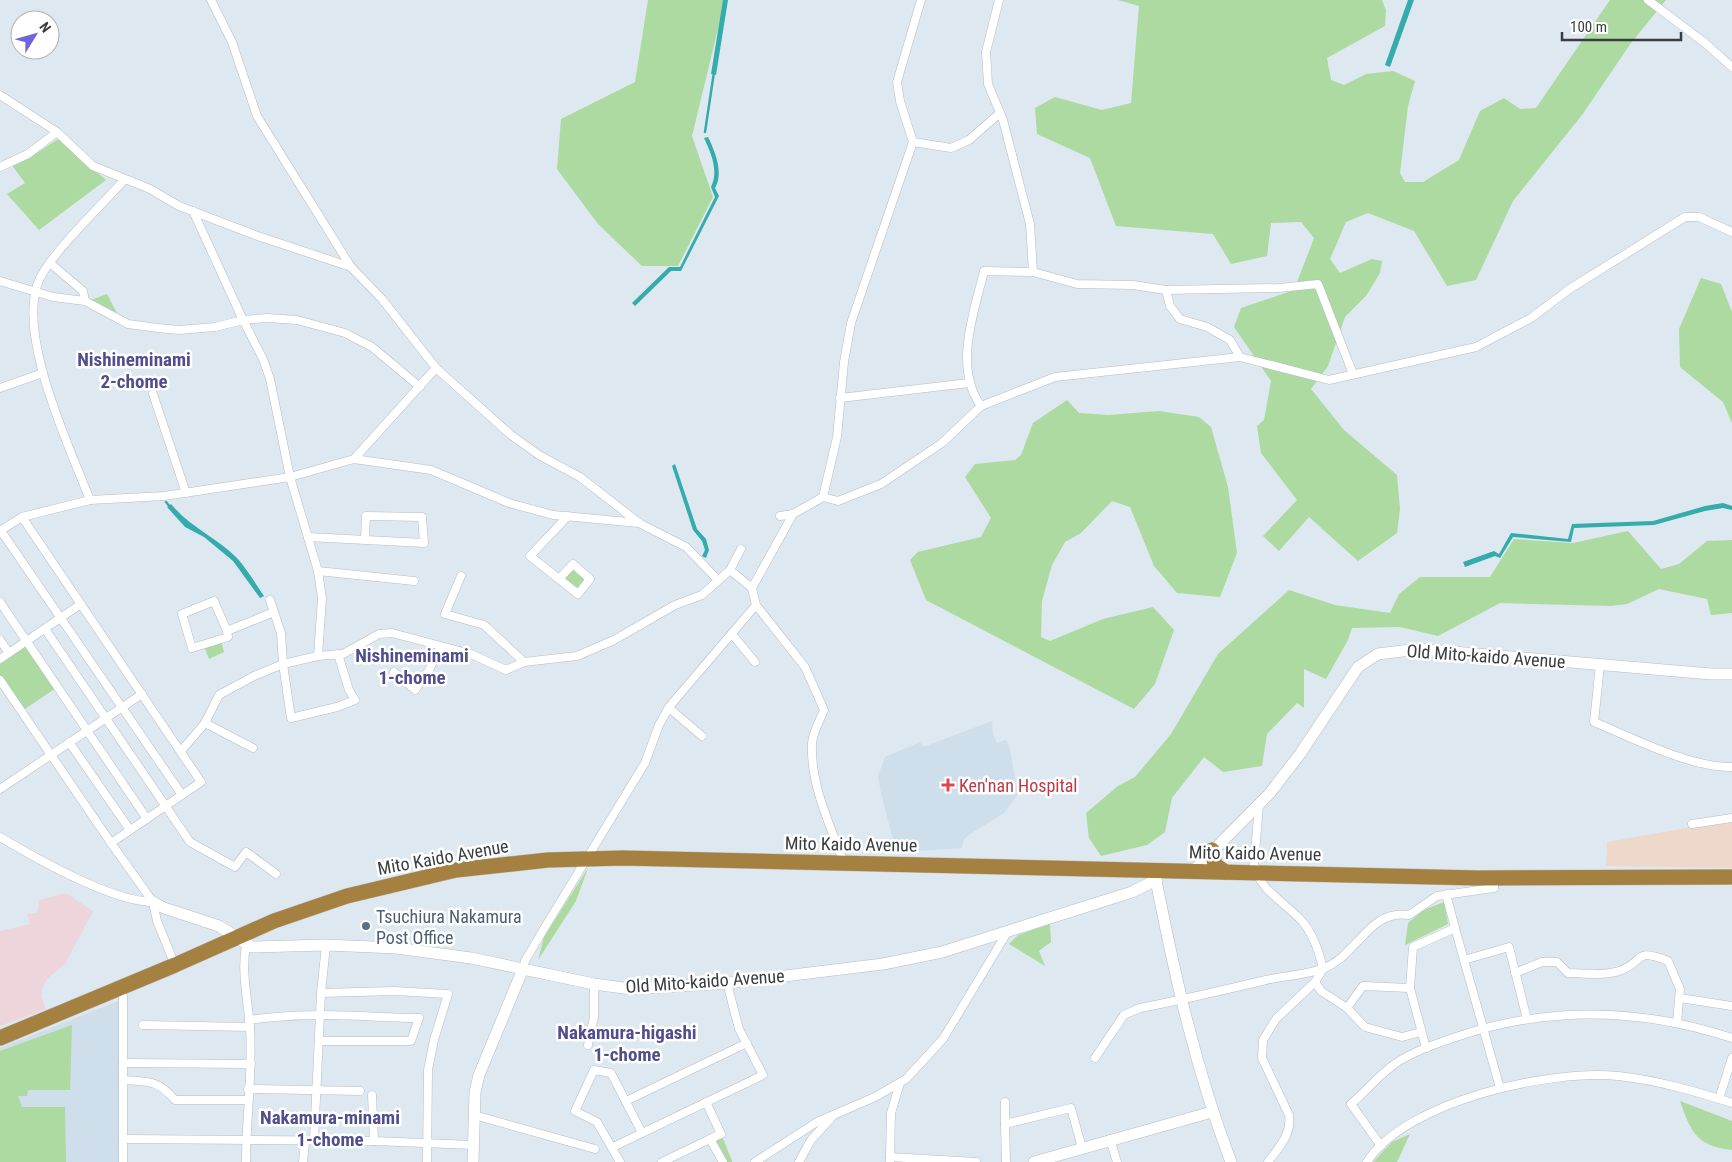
<svg xmlns="http://www.w3.org/2000/svg" width="1732" height="1162" viewBox="0 0 1732 1162" font-family="'Roboto Condensed',sans-serif">
<style>
.commercial{fill:#eed5dc}
.industrial{fill:#eed8cb}
.built{fill:#cedeeb}
.green{fill:#acdaa0}
.water{fill:#35acac}
.lines{fill:none;stroke-linecap:round;stroke-linejoin:round}
.stream{stroke:#35acac;stroke-width:2.5}
.street-casing{stroke:#b4bdc4;stroke-width:9}
.secondary-casing{stroke:#b4bdc4;stroke-width:12}
.highway-casing{stroke:#c4c5c6;stroke-width:16}
.street{stroke:#fff;stroke-width:8}
.secondary{stroke:#fff;stroke-width:11}
.highway{stroke:#a48041;stroke-width:15}
.health-dot{fill:#e0444e;stroke:#fff;stroke-width:2}
.service-dot{fill:#5c6f8a;stroke:#fff;stroke-width:2}
.labels{text-anchor:middle;dominant-baseline:central;stroke-width:5;stroke-linejoin:round;paint-order:stroke}
.street-label{font-size:18px;fill:#393d40;stroke:#fff}
.health-label{font-size:18px;fill:#be3a42;stroke:#fff;text-anchor:start}
.service-label{font-size:18px;fill:#4e5e75;stroke:#fff;text-anchor:start}
.neighbourhood-label{font-size:19px;font-weight:bold;fill:#514e8d;stroke:#fff}
</style>
<rect width="100%" height="100%" fill="#dee8f0"/>
<!-- commercial -->
<path class="commercial" d="M 66,893 L 93,911 L 65,964 L 47,979 L 43,987 L 41,996 L 46,1009 L 0,1026 L 0,931 L 30,924 L 27,914 L 37,913 L 39,900 Z"/>
<!-- industrial -->
<path class="industrial" d="M 1732,820 L 1732,868 L 1606,866 L 1607,842 Z"/>
<!-- built -->
<g class="built">
<path d="M 992,721 L 993,735 L 997,743 L 1006,740 L 1009,745 L 1018,794 L 1004,813 L 967,836 L 963,841 L 962,848 L 902,852 L 892,836 L 881,793 L 878,776 L 885,757 L 920,742 L 923,747 Z"/>
<path d="M 118,1001 L 120,1002 L 119,1162 L 0,1162 L 0,1048 Z"/>
</g>
<!-- green -->
<g class="green">
<path d="M 648,0 L 725,0 L 692,136 L 713,197 L 678,266 L 642,266 L 598,224 L 557,169 L 561,119 L 635,82 Z"/>
<path d="M 1118,0 L 1382,0 L 1386,10 L 1385,26 L 1327,58 L 1331,80 L 1344,85 L 1366,74 L 1393,71 L 1415,81 L 1408,106 L 1400,173 L 1405,182 L 1423,182 L 1459,160 L 1480,111 L 1504,98 L 1520,109 L 1536,108 L 1610,0 L 1666,0 L 1631,43 L 1582,115 L 1513,201 L 1476,280 L 1447,286 L 1414,231 L 1368,213 L 1346,222 L 1330,259 L 1340,273 L 1372,259 L 1382,261 L 1380,273 L 1366,296 L 1345,317 L 1328,366 L 1311,389 L 1344,430 L 1397,475 L 1400,509 L 1397,533 L 1358,561 L 1309,517 L 1279,551 L 1263,536 L 1297,500 L 1261,453 L 1257,426 L 1264,420 L 1271,381 L 1234,327 L 1241,308 L 1294,290 L 1314,238 L 1301,222 L 1271,223 L 1267,256 L 1231,264 L 1213,234 L 1116,226 L 1090,158 L 1037,134 L 1035,108 L 1055,97 L 1102,110 L 1131,103 L 1139,6 Z"/>
<path d="M 58,139 L 106,180 L 39,230 L 7,194 L 25,183 L 11,164 L 40,151 Z"/>
<path d="M 1701,278 L 1721,284 L 1732,312 L 1732,423 L 1723,402 L 1680,367 L 1679,329 Z"/>
<path d="M 107,294 L 119,317 L 91,300 Z"/>
<path d="M 1067,400 L 1079,413 L 1109,415 L 1159,411 L 1199,417 L 1211,427 L 1228,487 L 1237,553 L 1220,597 L 1177,593 L 1154,566 L 1130,507 L 1112,501 L 1081,533 L 1065,542 L 1052,565 L 1042,601 L 1041,637 L 1050,641 L 1103,619 L 1153,607 L 1174,630 L 1155,684 L 1134,709 L 926,600 L 910,560 L 918,552 L 981,537 L 991,518 L 965,477 L 975,464 L 1015,460 L 1021,455 L 1033,423 Z"/>
<path d="M 1628,531 L 1661,569 L 1679,564 L 1707,541 L 1732,540 L 1732,613 L 1711,615 L 1707,599 L 1659,589 L 1627,604 L 1611,606 L 1500,603 L 1438,636 L 1400,627 L 1352,628 L 1348,640 L 1326,679 L 1304,669 L 1304,708 L 1297,703 L 1267,734 L 1262,766 L 1223,772 L 1204,757 L 1172,798 L 1165,832 L 1147,845 L 1101,856 L 1089,838 L 1086,813 L 1118,786 L 1135,777 L 1171,734 L 1218,654 L 1289,590 L 1335,605 L 1390,613 L 1399,594 L 1420,577 L 1490,577 L 1514,539 L 1573,543 Z"/>
<path d="M 573,567 L 588,580 L 578,592 L 561,579 Z"/>
<path d="M 221,641 L 224,652 L 209,659 L 204,646 Z"/>
<path d="M 26,644 L 56,688 L 22,711 L 0,680 L 0,662 Z"/>
<path d="M 588,868 L 576,901 L 538,960 L 544,937 Z"/>
<path d="M 1444,902 L 1448,924 L 1405,945 L 1408,923 L 1424,910 Z"/>
<path d="M 1050,924 L 1051,942 L 1039,951 L 1045,966 L 1009,944 L 1018,935 Z"/>
<path d="M 72,1025 L 70,1090 L 28,1090 L 27,1096 L 18,1096 L 22,1107 L 65,1107 L 66,1162 L 0,1162 L 0,1051 Z"/>
<path d="M 1680,1101 L 1732,1121 L 1732,1150 C 1697,1146 1691,1133 1680,1101 Z"/>
<path d="M 1410,1134 L 1397,1162 L 1373,1162 L 1392,1142 Z"/>
<path d="M 722,1136 L 732,1161 L 732,1162 L 724,1162 L 712,1140 Z"/>
</g>
<!-- water -->
<g class="water">
<path d="M 723,0 L 728,0 L 716,75 L 711,74 Z"/>
<path d="M 1408,0 L 1414,0 L 1390,67 L 1385,65 Z"/>
<path d="M 708,137 C 715,151 724,173 715,188 L 719,196 L 681,271 L 671,271 L 635,306 L 632,303 L 669,267 L 680,267 L 715,197 L 711,187 C 719,171 711,153 704,138 Z"/>
<path d="M 675,464 L 697,529 L 706,539 L 709,550 L 706,558 L 702,556 L 705,550 L 702,541 L 693,530 L 672,466 Z"/>
<path d="M 1723,503 L 1732,506 L 1732,510 L 1723,508 L 1705,511 L 1654,525 L 1574,528 L 1571,542 L 1513,537 L 1500,558 L 1495,556 L 1465,567 L 1463,562 L 1494,551 L 1499,554 L 1511,533 L 1568,539 L 1572,524 L 1653,521 L 1705,506 Z"/>
<path d="M 171,504 C 191,528 216,537 237,558 C 247,569 255,583 264,596 L 260,598 L 233,561 L 204,537 L 185,527 L 167,507 Z"/>
</g>
<g class="lines">
<!-- stream -->
<g class="stream">
<path d="M 705,132 L 714,72"/>
<path d="M 166,502 L 170,507"/>
</g>
<defs>
<g id="street">
<path d="M 211,0 L 232,42 L 257,116 L 351,267 L 382,299 L 436,368 L 511,435 L 539,455 L 580,477 L 639,523 L 686,547 L 718,580"/>
<path d="M 999,0 L 986,52 L 988,84 L 1003,120 L 1030,224 L 1033,272"/>
<path d="M 1648,0 L 1705,43 L 1732,67"/>
<path d="M 0,95 L 57,132 L 93,166 L 150,189 L 179,206 L 255,235 L 351,267"/>
<path d="M 913,142 L 951,148 L 969,140 L 1000,113"/>
<path d="M 0,167 L 28,154 L 57,132"/>
<path d="M 193,211 L 243,320 L 263,359 L 270,379 L 290,477 L 318,571 L 322,598 L 318,656"/>
<path d="M 50,263 L 83,291 L 85,301"/>
<path d="M 0,281 L 53,297 L 85,301 L 128,324 L 158,328 L 179,330 L 215,327 L 243,320 L 267,318 L 297,320 L 345,333 L 372,347 L 420,387"/>
<path d="M 1166,290 L 1170,306 L 1180,319 L 1207,327 L 1230,340 L 1240,357"/>
<path d="M 0,388 L 43,373"/>
<path d="M 153,394 L 186,493"/>
<path d="M 840,398 L 969,383"/>
<path d="M 981,406 C 953,367 974,313 984,271 L 1033,272 L 1077,284 L 1133,285 L 1166,290 L 1279,288 L 1318,284 L 1353,374"/>
<path d="M 354,459 L 436,368"/>
<path d="M 823,497 L 837,437 L 844,362 L 851,323 L 913,142 L 900,101 L 897,82 L 921,0"/>
<path d="M 90,500 C 70,448 14,331 40,278 C 56,248 100,207 124,180"/>
<path d="M 780,516 L 793,514 L 823,497 L 838,501 L 881,484 L 942,443 L 981,406 L 1055,377 L 1240,357 L 1329,380 L 1476,347 L 1531,318 L 1571,288 L 1685,217 L 1699,217 L 1732,232"/>
<path d="M 22,517 L 201,782 L 111,843"/>
<path d="M 0,531 L 22,517 L 90,500 L 164,496 L 290,477 L 354,459 L 431,470 L 509,503 L 553,515 L 639,523"/>
<path d="M 1,531 L 182,795"/>
<path d="M 308,537 L 424,543 L 422,517 L 366,516 L 365,540"/>
<path d="M 730,570 L 752,588"/>
<path d="M 318,571 L 414,581"/>
<path d="M 461,576 L 445,614 L 484,625 L 524,662"/>
<path d="M 559,579 L 573,564 L 590,579 L 578,594 L 530,556 L 568,516"/>
<path d="M 270,600 L 281,633 L 283,664 L 291,718 L 337,707 L 355,700 L 349,690 L 338,654"/>
<path d="M 0,602 L 147,819"/>
<path d="M 756,605 L 805,667 L 824,710 C 820,720 813,732 812,743 C 810,784 830,825 844,863"/>
<path d="M 45,629 L 190,842 L 235,867 L 246,852 L 276,874"/>
<path d="M 227,631 L 214,601 L 182,614 L 192,648 L 228,637 L 227,631 L 274,612"/>
<path d="M 732,634 L 755,662"/>
<path d="M 0,640 L 9,653"/>
<path d="M 0,659 L 81,604"/>
<path d="M 1600,665 L 1594,722 C 1633,738 1691,768 1732,767"/>
<path d="M 394,672 L 415,690 L 429,670 L 440,648"/>
<path d="M 0,680 L 111,843 L 153,902 L 157,921 L 175,965"/>
<path d="M 669,708 L 702,736"/>
<path d="M 205,723 L 253,748"/>
<path d="M 69,742 L 130,830"/>
<path d="M 181,751 L 205,723 L 219,695 L 254,676 L 283,664 L 318,656 L 343,654 L 379,634 L 392,633 L 471,654 L 506,670 L 524,662 L 577,656 L 614,640 L 675,605 L 702,595 L 730,570 L 741,549"/>
<path d="M 0,789 L 142,694"/>
<path d="M 1259,805 L 1254,865 C 1259,889 1285,903 1301,920 C 1313,933 1319,951 1323,969 L 1315,982 L 1276,1019 L 1263,1040 L 1262,1058 L 1289,1115 C 1292,1134 1279,1147 1268,1162"/>
<path d="M 1692,824 L 1732,818"/>
<path d="M 0,837 C 37,859 111,901 153,902"/>
<path d="M 1446,894 L 1455,928"/>
<path d="M 246,945 C 241,973 248,1000 250,1028 C 253,1073 246,1118 246,1162"/>
<path d="M 1464,960 L 1509,947 L 1527,1019"/>
<path d="M 523,969 L 525,961 L 542,932 L 645,763 L 659,725 L 669,707 L 756,605 L 752,588 L 793,514"/>
<path d="M 1515,973 L 1542,962 L 1557,962 L 1568,973 C 1584,973 1604,976 1619,971 C 1646,962 1632,947 1668,961 L 1680,989 L 1677,1023"/>
<path d="M 1315,982 L 1321,991 L 1347,1008 L 1365,1027 L 1402,1037 L 1421,1032"/>
<path d="M 120,988 L 123,997 L 123,1162"/>
<path d="M 321,993 L 326,945"/>
<path d="M 1680,998 L 1732,1006"/>
<path d="M 1347,1008 L 1363,986 L 1410,988"/>
<path d="M 249,1020 C 304,1011 363,1017 419,1018 L 411,1041 L 320,1041"/>
<path d="M 143,1025 L 250,1027"/>
<path d="M 588,1045 L 594,1017 L 594,984"/>
<path d="M 1426,1048 L 1410,988 L 1413,947 L 1455,928 L 1500,1088"/>
<path d="M 1095,1058 L 1124,1015 L 1140,1008 C 1182,1000 1224,990 1266,980 C 1284,976 1305,975 1322,969 C 1358,956 1368,909 1409,915 L 1437,896 L 1494,888 L 1494,878"/>
<path d="M 123,1063 L 251,1064"/>
<path d="M 123,1080 C 149,1082 158,1080 175,1100 L 247,1100"/>
<path d="M 248,1089 L 360,1091"/>
<path d="M 372,1095 L 374,1141"/>
<path d="M 1719,1099 L 1732,1058"/>
<path d="M 626,1101 L 747,1043"/>
<path d="M 706,1102 L 721,1134 L 710,1139 L 723,1162"/>
<path d="M 474,1115 L 595,1149"/>
<path d="M 1005,1124 L 1005,1102"/>
<path d="M 123,1139 L 374,1141 L 473,1145"/>
<path d="M 1110,1139 L 1117,1162"/>
<path d="M 314,1140 L 321,993 L 394,991 L 448,994 L 434,1040 L 428,1070 L 427,1162"/>
<path d="M 1381,1146 L 1351,1104 C 1366,1091 1380,1074 1396,1063 C 1414,1051 1436,1044 1456,1037 C 1547,1006 1641,1008 1732,1038"/>
<path d="M 613,1147 L 763,1075 L 739,1029 L 727,983"/>
<path d="M 890,1157 L 891,1113 L 900,1083"/>
<path d="M 303,1162 L 305,1141"/>
<path d="M 620,1162 L 597,1122 L 575,1111 L 594,1070 L 611,1073 L 642,1133"/>
<path d="M 662,1162 L 710,1139"/>
<path d="M 755,1162 L 817,1122 L 875,1097 L 906,1079 L 943,1039 L 1008,931"/>
<path d="M 799,1162 L 811,1140 L 833,1116"/>
<path d="M 890,1162 L 890,1157 L 976,1162"/>
<path d="M 1006,1162 L 1005,1124 L 1071,1108 L 1082,1148"/>
<path d="M 1367,1162 C 1406,1101 1550,1069 1618,1076 C 1657,1080 1694,1091 1732,1103"/>
</g>
<g id="secondary">
<path d="M 1193,871 L 1270,793 L 1300,754 L 1358,667 L 1378,654 L 1419,649 L 1711,674 L 1732,674"/>
<path d="M 1156,880 C 1175,977 1196,1070 1231,1162"/>
<path d="M 153,902 L 164,908 L 219,926 L 252,947 L 326,945 L 396,948 L 471,958 L 594,984 L 631,989 L 727,983 L 883,964 L 942,952 L 1132,892 L 1156,880 L 1156,870"/>
<path d="M 473,1162 L 475,1092 L 479,1075 L 523,969"/>
<path d="M 1034,1162 L 1212,1112"/>
</g>
<g id="highway">
<path d="M 1212,850 L 1215,865 L 1225,872"/>
<path d="M 0,1038 L 175,965 L 274,921 L 347,896 L 456,870 L 548,860 L 623,858 L 1478,878 L 1732,877"/>
</g>
</defs>
<!-- street casing -->
<use href="#street" class="street-casing"/>
<!-- secondary casing -->
<use href="#secondary" class="secondary-casing"/>
<!-- highway casing -->
<use href="#highway" class="highway-casing"/>
<!-- street -->
<use href="#street" class="street"/>
<!-- secondary -->
<use href="#secondary" class="secondary"/>
<!-- highway -->
<use href="#highway" class="highway"/>
</g>
<!-- markers -->
<path class="health-dot" d="M945.5 777.5h5v5h5v5h-5v5h-5v-5h-5v-5h5z"/>
<circle class="service-dot" cx="366" cy="926" r="5"/>
<g class="labels">
<!-- street labels -->
<g class="street-label">
<text transform="translate(1486 656) rotate(4)">Old Mito-kaido Avenue</text>
<text transform="translate(851 844) rotate(1)">Mito Kaido Avenue</text>
<text transform="translate(1255 853) rotate(1)">Mito Kaido Avenue</text>
<text transform="translate(443 857) rotate(-10)">Mito Kaido Avenue</text>
<text transform="translate(705 981) rotate(-4)">Old Mito-kaido Avenue</text>
</g>
<!-- health labels -->
<g class="health-label">
<text x="959" y="785">Ken'nan Hospital</text>
</g>
<!-- service labels -->
<g class="service-label">
<text x="376" y="916">Tsuchiura Nakamura<tspan x="376" dy="21">Post Office</tspan></text>
</g>
<!-- neighbourhood labels -->
<g class="neighbourhood-label">
<text x="134" y="359">Nishineminami<tspan x="134" dy="22">2-chome</tspan></text>
<text x="412" y="655">Nishineminami<tspan x="412" dy="22">1-chome</tspan></text>
<text x="627" y="1032">Nakamura-higashi<tspan x="627" dy="22">1-chome</tspan></text>
<text x="330" y="1117">Nakamura-minami<tspan x="330" dy="22">1-chome</tspan></text>
</g>
</g>
<!-- north arrow -->
<g transform="translate(35 35) rotate(53)"><circle r="24" fill="#ffffff" stroke="#b0b1b3"/>
<path d="M0-4L9 19L0 12L-9 19Z" fill="#7063dd"/>
<text y="-8" font-size="14" font-weight="bold" text-anchor="middle" fill="#393d40">N</text>
</g>
<!-- scale -->
<path d="M1562 32v8h119v-8" fill="none" stroke="#393d40" stroke-width="2.5"/>
<text x="1570" y="32" font-size="15" fill="#393d40" stroke="#ffffff" stroke-width="4" paint-order="stroke">100 m</text>
</svg>
